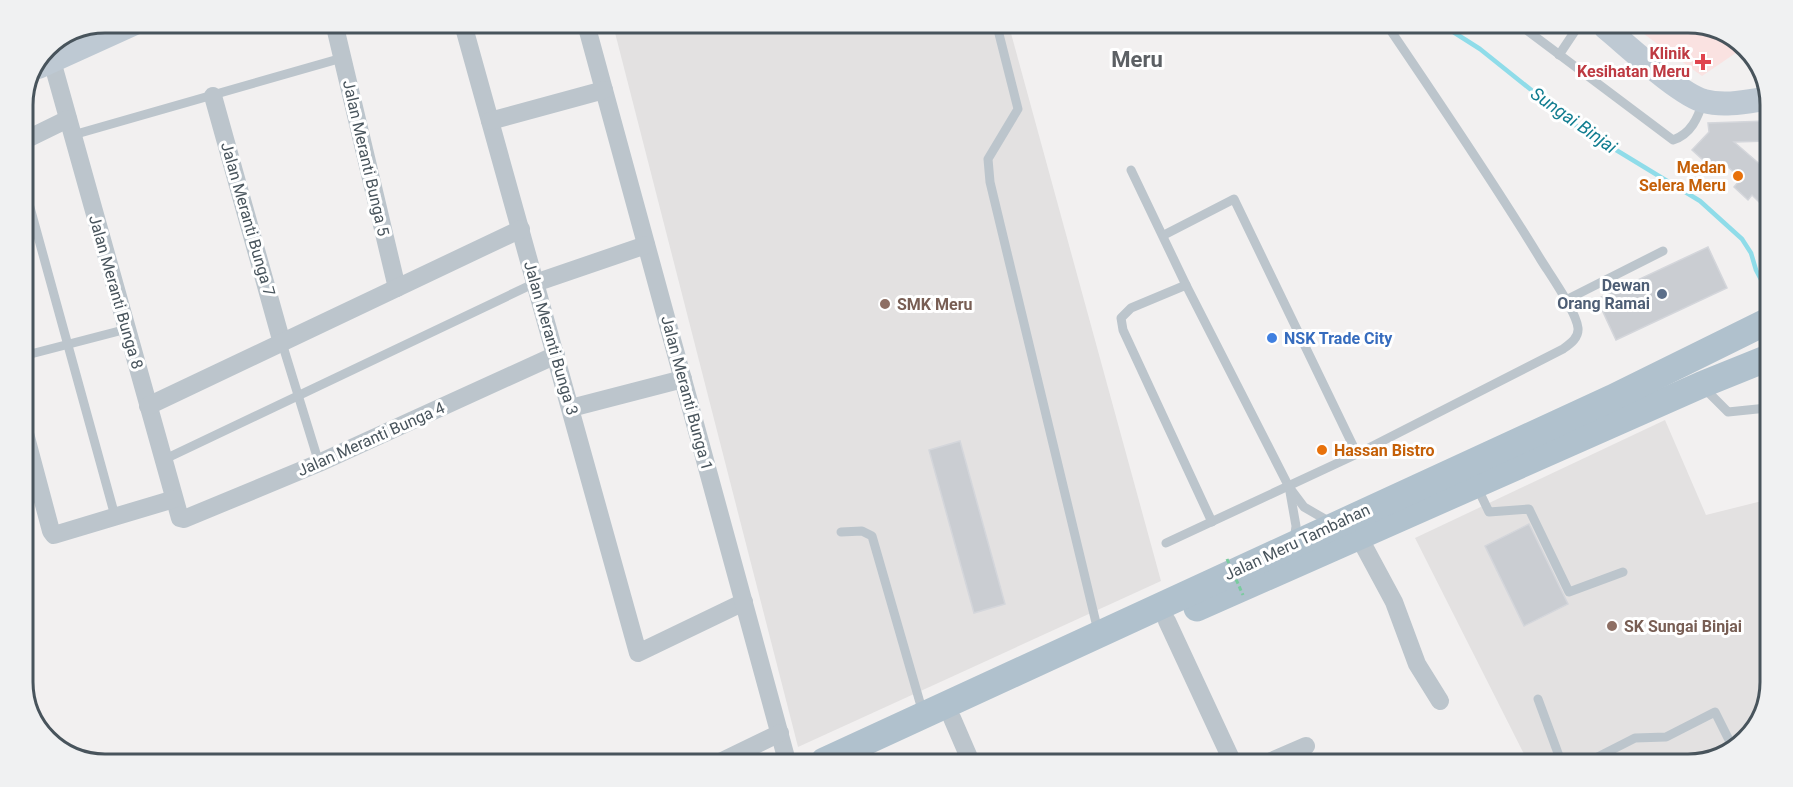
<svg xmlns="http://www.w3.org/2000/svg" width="1793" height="787" viewBox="0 0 1793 787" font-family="Roboto,sans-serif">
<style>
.education{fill:#e3e1e1}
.medical{fill:#fae2e1}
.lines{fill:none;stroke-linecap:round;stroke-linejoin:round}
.stream{stroke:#8fdce9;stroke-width:4.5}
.building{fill:#cacdd2;stroke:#d4d6db;stroke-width:1.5}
.lane{stroke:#bcc5cc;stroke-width:9}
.street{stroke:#bcc5cc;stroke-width:18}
.secondary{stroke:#bec9d3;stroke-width:24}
.primary{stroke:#b0c1cd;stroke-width:27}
.path-bridge{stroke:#79cb9e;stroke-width:3;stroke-dasharray:4.5 3;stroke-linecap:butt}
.health-dot{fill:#e0444e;stroke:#fff;stroke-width:2}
.food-dot{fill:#e8710a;stroke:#fff;stroke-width:2}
.service-dot{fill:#5c6f8a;stroke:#fff;stroke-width:2}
.education-dot{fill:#8d6e63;stroke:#fff;stroke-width:2}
.shop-dot{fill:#3f7fe0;stroke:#fff;stroke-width:2}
.labels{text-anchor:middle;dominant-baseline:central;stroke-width:6;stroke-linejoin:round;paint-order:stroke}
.health-label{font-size:16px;font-weight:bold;fill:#be3a42;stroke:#fff;text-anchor:end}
.street-label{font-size:16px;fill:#48545c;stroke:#fff}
.food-label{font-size:16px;font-weight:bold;fill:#c56008;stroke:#fff;text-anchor:end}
.service-label{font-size:16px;font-weight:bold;fill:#4e5e75;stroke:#fff;text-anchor:end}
.education-label{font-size:16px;font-weight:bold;fill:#785e54;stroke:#fff;text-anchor:start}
.shop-label{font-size:16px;font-weight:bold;fill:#366cbe;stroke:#fff;text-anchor:start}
.water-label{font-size:18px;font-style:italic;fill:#117d90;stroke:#fff}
.district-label{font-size:22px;font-weight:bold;fill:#5c6064;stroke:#fff}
.rim{fill:none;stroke:#48545c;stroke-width:3}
</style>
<rect width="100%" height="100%" fill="#f2f0f0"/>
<!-- education -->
<g class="education">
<path d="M 613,25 L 1009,26 L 1161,581 L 798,747 Z"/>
<path d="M 1665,420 L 1706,515 L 1766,500 L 1764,714 L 1734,751 L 1688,764 L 1529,764 L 1415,538 Z"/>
</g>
<!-- medical -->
<path class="medical" d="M 1637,29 L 1720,29 L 1743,48 L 1702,76 Z"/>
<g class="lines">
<!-- stream -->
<path class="stream" d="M 1447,28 L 1480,49 L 1575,125 L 1700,201 L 1742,239 L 1751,253 L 1756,270 L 1768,293"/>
</g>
<!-- building -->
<g class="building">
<path d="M 1767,121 L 1768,141 L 1734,142 L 1770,173 L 1769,195 L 1761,204 L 1752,195 L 1748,200 L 1734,187 L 1741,179 L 1726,165 L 1704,166 L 1703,160 L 1692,150 L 1709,132 L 1708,123 Z"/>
<path d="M 1708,247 L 1727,288 L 1616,340 L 1597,299 Z"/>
<path d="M 960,441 L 1005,604 L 974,613 L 929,450 Z"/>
<path d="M 1529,524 L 1568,604 L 1524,626 L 1485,546 Z"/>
</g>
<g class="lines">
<!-- lane -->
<g class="lane">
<path d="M 997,26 L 1018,109 L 988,159 L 990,182 L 1098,631"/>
<path d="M 1524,28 L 1673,140 C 1691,134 1698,118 1703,101"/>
<path d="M 1559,55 L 1577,28"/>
<path d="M 73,135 L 342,58"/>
<path d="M 1131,170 L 1186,285 L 1289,487 L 1304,507 L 1330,522"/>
<path d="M 23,182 L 115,516"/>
<path d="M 1164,235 L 1234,199 L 1357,454"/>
<path d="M 1186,285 L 1131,308 L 1121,318 L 1123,330 L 1212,522"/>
<path d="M 1566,300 L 1663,251"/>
<path d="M 282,343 L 319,463"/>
<path d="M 23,356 L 127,329"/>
<path d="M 1704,388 L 1728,412 L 1767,408"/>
<path d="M 163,460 L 535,283"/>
<path d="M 1477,487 L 1489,512 L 1529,509 L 1569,592 L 1623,572"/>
<path d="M 1290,492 L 1296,526 L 1294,541"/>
<path d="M 841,532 L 862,531 L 872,536 L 923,713"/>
<path d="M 1166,543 L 1357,454 L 1563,349 C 1570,344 1579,338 1578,328 C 1576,311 1551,276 1541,260 C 1493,181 1441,105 1389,28"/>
<path d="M 1538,699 L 1562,764"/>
<path d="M 1584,764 L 1635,738 L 1666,737 L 1715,712 L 1734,750"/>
</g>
<!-- street -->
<g class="street">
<path d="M 349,23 L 335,27 L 397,288"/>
<path d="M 463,24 L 638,653 L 744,602"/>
<path d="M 586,24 L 787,761"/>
<path d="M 52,61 L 180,518 L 184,519 L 319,463 L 556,355"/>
<path d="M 213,96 L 282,343"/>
<path d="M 490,121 L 604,90"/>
<path d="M 23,141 L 68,119"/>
<path d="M 535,283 L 646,245"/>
<path d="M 148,406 L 521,229"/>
<path d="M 571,408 L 683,379"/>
<path d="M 23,426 L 51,531 L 54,535 L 174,499"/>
<path d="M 1359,537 L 1394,602 L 1417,664 L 1440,701"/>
<path d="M 1167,621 L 1233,763"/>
<path d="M 952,718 L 971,762"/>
<path d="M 864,758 L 865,761"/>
<path d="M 722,761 L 780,733"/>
<path d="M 1267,763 L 1306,746"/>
</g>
<!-- secondary -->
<g class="secondary">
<path d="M 1606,28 C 1628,46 1680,95 1704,101 C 1725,107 1749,101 1770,98"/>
<path d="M 38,67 L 135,23"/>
</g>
<!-- primary -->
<g class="primary">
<path d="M 1197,608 L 1701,385 L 1768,358"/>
<path d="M 824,761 L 1612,398 L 1768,321"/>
</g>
<!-- path-bridge -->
<path class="path-bridge" d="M 1227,559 L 1243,595"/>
</g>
<!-- markers -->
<path class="health-dot" d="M1700 53h6v6h6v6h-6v6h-6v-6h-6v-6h6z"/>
<g class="food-dot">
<circle cx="1738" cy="176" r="6"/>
<circle cx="1322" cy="450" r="6"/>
</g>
<circle class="service-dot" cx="1662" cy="294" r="6"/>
<g class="education-dot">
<circle cx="885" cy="304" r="6"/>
<circle cx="1612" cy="626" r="6"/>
</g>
<circle class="shop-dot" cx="1272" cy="338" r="6"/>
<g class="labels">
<!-- health labels -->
<g class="health-label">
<text x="1690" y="53">Klinik<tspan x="1690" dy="18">Kesihatan Meru</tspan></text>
</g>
<!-- street labels -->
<g class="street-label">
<text transform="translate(366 158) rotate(77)">Jalan Meranti Bunga 5</text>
<text transform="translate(248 219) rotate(74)">Jalan Meranti Bunga 7</text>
<text transform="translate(116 292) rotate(74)">Jalan Meranti Bunga 8</text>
<text transform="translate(551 338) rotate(74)">Jalan Meranti Bunga 3</text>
<text transform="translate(687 393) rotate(75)">Jalan Meranti Bunga 1</text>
<text transform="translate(371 439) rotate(-24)">Jalan Meranti Bunga 4</text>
<text transform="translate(1297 542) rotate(-25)">Jalan Meru Tambahan</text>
</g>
<!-- food labels -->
<g class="food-label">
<text x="1726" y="167">Medan<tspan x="1726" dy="18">Selera Meru</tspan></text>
<text x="1334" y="450" text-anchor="start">Hassan Bistro</text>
</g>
<!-- service labels -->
<g class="service-label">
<text x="1650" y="285">Dewan<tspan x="1650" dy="18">Orang Ramai</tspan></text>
</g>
<!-- education labels -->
<g class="education-label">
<text x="897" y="304">SMK Meru</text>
<text x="1624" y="626">SK Sungai Binjai</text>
</g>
<!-- shop labels -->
<g class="shop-label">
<text x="1284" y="338">NSK Trade City</text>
</g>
<!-- water labels -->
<g class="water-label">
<text transform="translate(1574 120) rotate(35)">Sungai Binjai</text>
</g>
<!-- district labels -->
<g class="district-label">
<text x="1137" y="59">Meru</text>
</g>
</g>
<!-- crop -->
<path d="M0 0H1793V787H0ZM105 33H1688A72 72 0 0 1 1760 105V682A72 72 0 0 1 1688 754H105A72 72 0 0 1 33 682V105A72 72 0 0 1 105 33Z" fill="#f0f1f2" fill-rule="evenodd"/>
<path class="rim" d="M105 33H1688A72 72 0 0 1 1760 105V682A72 72 0 0 1 1688 754H105A72 72 0 0 1 33 682V105A72 72 0 0 1 105 33Z"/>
</svg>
